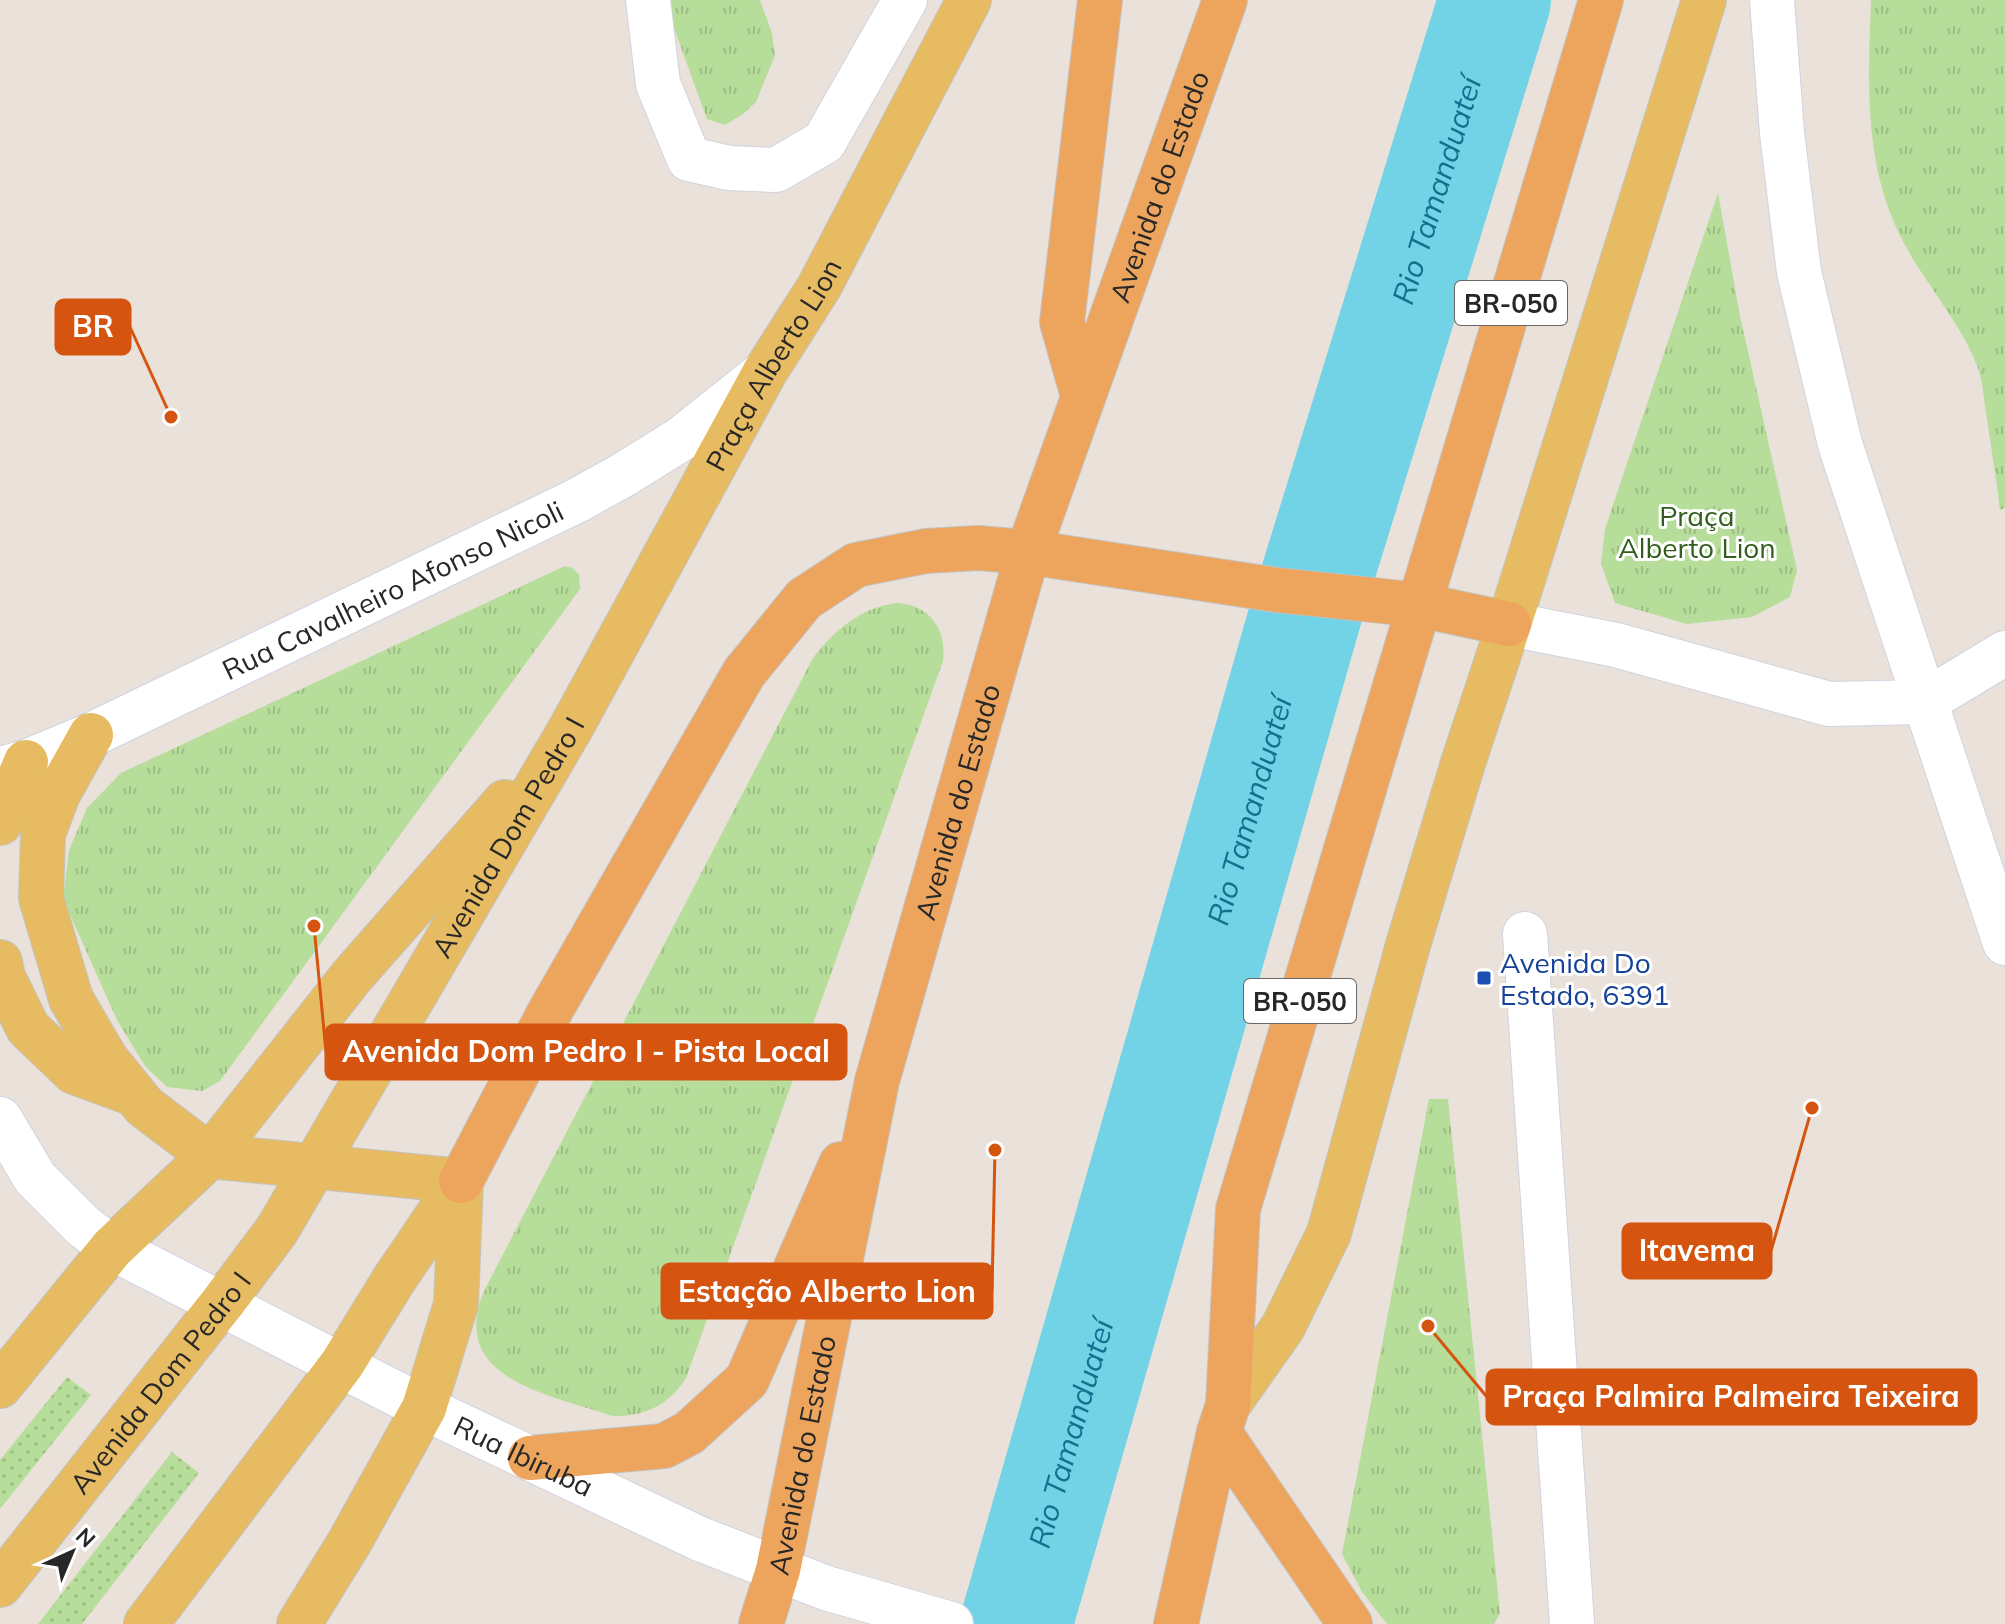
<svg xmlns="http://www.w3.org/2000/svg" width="2005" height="1624" viewBox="0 0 2005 1624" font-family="Mulish,sans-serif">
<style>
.grass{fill:url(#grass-dots)}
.park{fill:url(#park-tufts)}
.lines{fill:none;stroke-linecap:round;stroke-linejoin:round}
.river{stroke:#72d2e6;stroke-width:112}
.minor-casing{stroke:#cfd4e0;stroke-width:46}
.tertiary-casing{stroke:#cfd4e0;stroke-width:46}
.secondary-casing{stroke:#cfd4e0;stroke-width:46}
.primary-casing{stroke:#c3c3c3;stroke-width:46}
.trunk-casing{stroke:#c3c3c3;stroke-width:46}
.minor{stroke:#fff;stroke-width:44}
.tertiary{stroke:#fff;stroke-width:44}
.secondary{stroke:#fff;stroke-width:44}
.primary{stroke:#e7bb61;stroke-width:44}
.trunk{stroke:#eda55e;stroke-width:44}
.transit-dot{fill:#1a4fb4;stroke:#fff;stroke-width:3}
.labels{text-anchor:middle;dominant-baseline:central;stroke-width:6;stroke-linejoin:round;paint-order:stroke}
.shield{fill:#fff;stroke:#686868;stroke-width:2}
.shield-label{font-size:26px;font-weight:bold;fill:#272727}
.street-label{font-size:28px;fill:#272727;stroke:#fff}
.park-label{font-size:28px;fill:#315e1d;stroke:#fff}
.transit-label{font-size:28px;fill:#164399;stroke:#fff;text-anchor:start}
.water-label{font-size:30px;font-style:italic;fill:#156f8e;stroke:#fff}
.leader{fill:none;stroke:#d5540f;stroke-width:3}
.callout-dot{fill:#d5540f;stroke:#fff;stroke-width:3}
.callout{fill:#d5540f;stroke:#d5540f;stroke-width:3}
.callout-label{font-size:30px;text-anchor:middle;font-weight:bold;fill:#fff}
</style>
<defs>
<pattern id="grass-dots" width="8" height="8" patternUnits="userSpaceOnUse" patternTransform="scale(2)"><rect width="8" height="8" fill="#b6dd99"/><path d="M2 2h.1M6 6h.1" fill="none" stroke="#9cbe84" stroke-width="1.8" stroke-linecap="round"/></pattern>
<pattern id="park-tufts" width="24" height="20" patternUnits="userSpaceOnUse" patternTransform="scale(2)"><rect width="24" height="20" fill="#b6dd99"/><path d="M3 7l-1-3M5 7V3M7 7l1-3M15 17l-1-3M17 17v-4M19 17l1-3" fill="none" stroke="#9cbe84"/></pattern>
</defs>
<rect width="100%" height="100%" fill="#e9e1da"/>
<!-- grass -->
<g class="grass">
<path d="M 67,1377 L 91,1395 L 0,1509 L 0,1460 Z"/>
<path d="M 172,1452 L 199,1473 L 82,1624 L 38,1624 Z"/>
</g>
<!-- park -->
<g class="park">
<path d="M 668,0 L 760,0 L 772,33 L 775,55 L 756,102 L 743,114 L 725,125 L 707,119 L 670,17 Z"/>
<path d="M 1871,0 L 2005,0 L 2005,508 L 2000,510 C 1996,478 1991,445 1986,413 C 1984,400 1983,384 1979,371 C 1964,327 1927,286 1905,245 C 1863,168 1868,84 1871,0 Z"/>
<path d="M 1718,193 L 1740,316 L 1797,570 L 1790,597 L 1752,617 L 1687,624 L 1615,603 L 1601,564 L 1605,529 Z"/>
<path d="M 565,566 L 572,568 L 579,574 L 580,589 L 220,1081 L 202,1091 L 167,1087 L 145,1066 L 117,1020 L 63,899 L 69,850 L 87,808 L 121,773 Z"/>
<path d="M 896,603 C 929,604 947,629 943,661 L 686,1378 C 669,1405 644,1417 613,1416 C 552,1395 445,1380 485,1289 L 813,658 C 835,630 860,608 896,603 Z"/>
<path d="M 1429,1099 L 1448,1099 L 1500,1613 L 1494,1624 L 1387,1624 L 1362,1592 L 1342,1554 Z"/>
</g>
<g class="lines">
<!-- river -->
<path class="river" id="s1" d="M 1016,1624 L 1307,609 L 1495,0"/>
<defs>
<g id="minor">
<path d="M 648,0 L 658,84 L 689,159 L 729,168 L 776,170 L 824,142 L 905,0"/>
<path d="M 1924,702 L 2005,653"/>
<path d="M 1525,934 L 1572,1624"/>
<path id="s2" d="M 0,1119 L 35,1178 L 83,1226 L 112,1248 L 424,1408 L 700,1539 L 826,1588 L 951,1624"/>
</g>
<g id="tertiary">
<path id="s3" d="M 0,769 L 26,762 L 91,735 L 576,501 L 623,475 L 681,439 L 765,372"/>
</g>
<g id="secondary">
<path d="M 1772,0 L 1782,133 L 1799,272 L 1840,444 L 2005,943"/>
<path d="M 1509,624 L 1616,645 L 1829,704 L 1924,702"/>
</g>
<g id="primary">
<path d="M 91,735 L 58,794 L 43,834 L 41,898 L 71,999 L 106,1059 L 144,1106 L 210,1156 L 461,1181"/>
<path d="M 0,823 L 26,762"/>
<path d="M 0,962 L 3,977 L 28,1028 L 74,1072 L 134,1094"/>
<path d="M 0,1386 L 112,1248 L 210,1156 L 352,976 L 505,802"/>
<path d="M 1228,1405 L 1283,1327 L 1329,1233 L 1408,945 L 1463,763 L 1509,624 L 1704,0"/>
<path id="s4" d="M 0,1585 L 223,1302 L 277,1230 L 572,726 L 765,372 L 819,287 L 969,0"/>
<path d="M 146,1624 L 342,1364 L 395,1278 L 461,1181"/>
<path d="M 299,1624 L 349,1543 L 424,1408 L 456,1304 L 461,1181"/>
</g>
<g id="trunk">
<path d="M 1083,396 L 1062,322 L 1100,0"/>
<path d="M 461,1181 L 548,1015 L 744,673 L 804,599 L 856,565 L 926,551 L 978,548 L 1028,552 L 1277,590 L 1420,605 L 1509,624"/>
<path d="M 1219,1432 L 1350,1624"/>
<path d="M 530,1458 L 664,1446 L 689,1433 L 747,1380 L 841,1164"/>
<path id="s5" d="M 761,1624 L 778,1570 L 877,1081 L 1028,552 L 1225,0"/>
<path d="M 1176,1624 L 1219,1432 L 1228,1405 L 1238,1209 L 1601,0"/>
</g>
</defs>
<!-- minor casing -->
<use href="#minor" class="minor-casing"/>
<!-- tertiary casing -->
<use href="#tertiary" class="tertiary-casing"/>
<!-- secondary casing -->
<use href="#secondary" class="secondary-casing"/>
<!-- primary casing -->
<use href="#primary" class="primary-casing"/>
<!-- trunk casing -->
<use href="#trunk" class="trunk-casing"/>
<!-- minor -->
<use href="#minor" class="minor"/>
<!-- tertiary -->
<use href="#tertiary" class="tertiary"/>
<!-- secondary -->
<use href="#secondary" class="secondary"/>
<!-- primary -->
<use href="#primary" class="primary"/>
<!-- trunk -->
<use href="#trunk" class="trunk"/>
</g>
<!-- markers -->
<rect class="transit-dot" x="1476" y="970" width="16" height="16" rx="4"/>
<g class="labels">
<!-- shield labels -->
<g class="shield">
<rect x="1455" y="281" width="112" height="44" rx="6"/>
<rect x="1244" y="979" width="112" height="44" rx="6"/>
</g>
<g class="shield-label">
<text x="1511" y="303">BR-050</text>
<text x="1300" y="1001">BR-050</text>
</g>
<!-- street labels -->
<g class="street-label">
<text stroke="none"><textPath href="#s5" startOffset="1494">Avenida do Estado</textPath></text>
<text stroke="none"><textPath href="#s4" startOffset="1448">Praça Alberto Lion</textPath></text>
<text stroke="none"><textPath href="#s3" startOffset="432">Rua Cavalheiro Afonso Nicoli</textPath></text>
<text stroke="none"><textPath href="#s5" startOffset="846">Avenida do Estado</textPath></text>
<text stroke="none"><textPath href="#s4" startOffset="906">Avenida Dom Pedro I</textPath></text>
<text stroke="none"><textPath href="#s4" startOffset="258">Avenida Dom Pedro I</textPath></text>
<text stroke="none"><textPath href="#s2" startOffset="634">Rua Ibiruba</textPath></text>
<text stroke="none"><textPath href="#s5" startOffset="174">Avenida do Estado</textPath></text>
</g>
<!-- park labels -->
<g class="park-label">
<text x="1697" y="515">Praça<tspan x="1697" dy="32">Alberto Lion</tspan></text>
</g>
<!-- transit labels -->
<g class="transit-label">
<text x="1500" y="962">Avenida Do<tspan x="1500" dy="32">Estado, 6391</tspan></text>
</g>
<!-- water labels -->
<g class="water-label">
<text stroke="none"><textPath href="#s1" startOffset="1494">Rio Tamanduateí</textPath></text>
<text stroke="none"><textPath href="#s1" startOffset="846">Rio Tamanduateí</textPath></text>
<text stroke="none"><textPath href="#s1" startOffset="198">Rio Tamanduateí</textPath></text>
</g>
</g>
<!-- callouts -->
<path class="leader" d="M171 417L130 327M314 926L326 1052M1812 1108L1771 1251M995 1150L992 1291M1428 1326L1487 1397"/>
<g class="callout-dot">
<circle cx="171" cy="417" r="8"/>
<circle cx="314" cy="926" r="8"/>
<circle cx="1812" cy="1108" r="8"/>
<circle cx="995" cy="1150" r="8"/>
<circle cx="1428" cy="1326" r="8"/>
</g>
<g class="callout">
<rect x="56" y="300" width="74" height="54" rx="8"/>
<rect x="326" y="1025" width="520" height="54" rx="8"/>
<rect x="1623" y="1224" width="148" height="54" rx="8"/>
<rect x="662" y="1264" width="330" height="54" rx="8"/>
<rect x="1487" y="1370" width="489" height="54" rx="8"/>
</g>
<g class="callout-label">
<text x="93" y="337">BR</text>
<text x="586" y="1062">Avenida Dom Pedro I - Pista Local</text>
<text x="1697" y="1261">Itavema</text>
<text x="827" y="1302">Estação Alberto Lion</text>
<text x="1731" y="1407">Praça Palmira Palmeira Teixeira</text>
</g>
<!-- north arrow -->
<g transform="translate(72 1552) rotate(44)" stroke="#ffffff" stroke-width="6" paint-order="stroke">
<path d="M0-6L14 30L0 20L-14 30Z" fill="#272727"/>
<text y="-12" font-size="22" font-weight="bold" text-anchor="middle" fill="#272727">N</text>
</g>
</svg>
